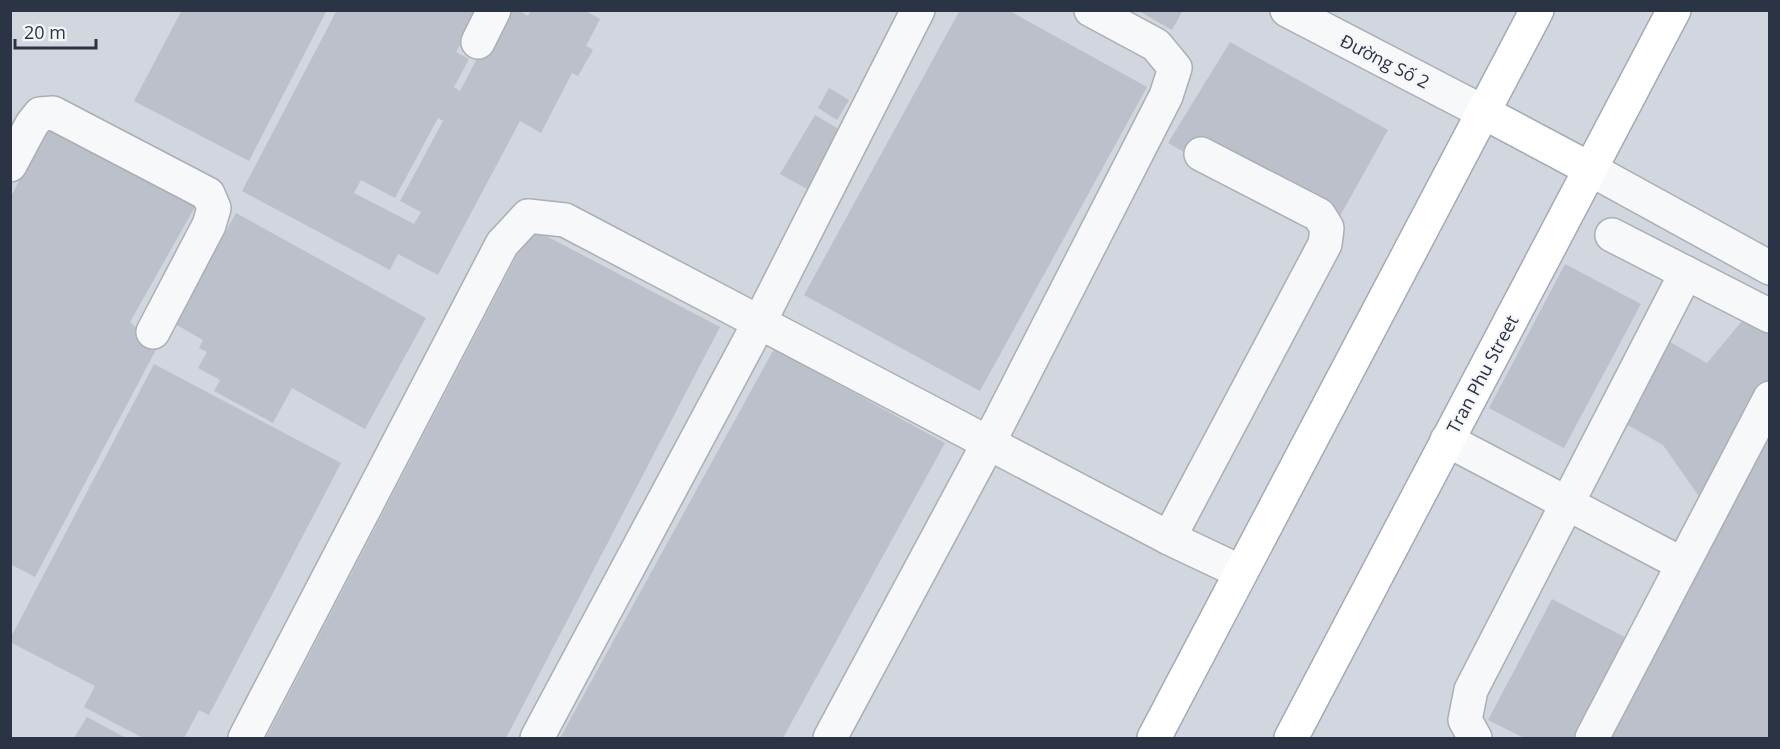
<svg xmlns="http://www.w3.org/2000/svg" width="1780" height="749" viewBox="0 0 1780 749" font-family="'Open Sans',sans-serif">
<style>
.built{fill:#d2d6de}
.building{fill:#bbc0ca;fill-rule:evenodd}
.lines{fill:none;stroke-linecap:round;stroke-linejoin:round}
.minor-casing{stroke:#a9aeb7;stroke-width:36}
.major-casing{stroke:#a3abb8;stroke-width:36}
.minor{stroke:#f7f8fa;stroke-width:33}
.major{stroke:#fff;stroke-width:33}
.labels{text-anchor:middle;dominant-baseline:central;stroke-width:4.5;stroke-linejoin:round;paint-order:stroke}
.street-label{font-size:18px;fill:#2b3445;stroke:#f4f6f9}
</style>
<rect width="100%" height="100%" fill="#e4e7ec"/>
<!-- built -->
<rect class="built" x="11" y="11" width="1758" height="727"/>
<!-- building -->
<g class="building">
<path d="M 182,10 L 327,10 L 249,161 L 134,101 Z"/>
<path d="M 337,10 L 483,10 L 465,45 L 461,43 L 456,52 L 469,59 L 454,87 L 460,91 L 482,49 L 498,10 L 518,10 L 528,16 L 531,10 L 584,10 L 600,19 L 586,46 L 593,50 L 578,76 L 572,73 L 541,133 L 520,121 L 438,275 L 398,254 L 390,270 L 242,191 ZM 438,118 L 443,121 L 400,201 L 421,212 L 414,224 L 354,193 L 361,180 L 395,198 Z"/>
<path d="M 960,10 L 1008,10 L 1147,87 L 980,391 L 804,295 Z"/>
<path d="M 1137,10 L 1183,10 L 1172,30 Z"/>
<path d="M 1230,42 L 1388,130 L 1340,216 L 1204,140 L 1195,158 L 1168,143 Z"/>
<path d="M 829,88 L 849,100 L 837,120 L 818,108 Z"/>
<path d="M 815,115 L 842,131 L 807,189 L 780,174 Z"/>
<path d="M 46,125 L 196,205 L 130,322 L 157,348 L 35,577 L 10,564 L 10,199 Z"/>
<path d="M 236,213 L 426,318 L 365,429 L 292,388 L 273,423 L 214,391 L 220,380 L 198,368 L 207,352 L 199,348 L 203,340 L 175,324 Z"/>
<path d="M 531,228 L 720,327 L 506,738 L 266,738 Z"/>
<path d="M 1565,264 L 1641,304 L 1564,448 L 1489,408 Z"/>
<path d="M 1747,315 L 1770,326 L 1770,384 L 1705,505 L 1663,445 L 1619,420 L 1663,338 L 1707,363 Z"/>
<path d="M 774,349 L 945,443 L 783,738 L 560,738 Z"/>
<path d="M 154,364 L 341,463 L 209,715 L 199,710 L 184,738 L 143,738 L 84,707 L 95,686 L 10,642 L 10,639 Z"/>
<path d="M 1770,406 L 1770,738 L 1524,738 L 1488,720 L 1552,599 L 1634,642 Z"/>
<path d="M 87,717 L 126,738 L 74,738 Z"/>
</g>
<g class="lines">
<defs>
<g id="minor">
<path d="M 1287,10 L 1483,112"/>
<path d="M 478,42 L 494,10"/>
<path d="M 10,165 L 32,124 L 40,114 L 53,113 L 208,194 L 214,208 L 209,225 L 153,332"/>
<path d="M 1590,169 L 1770,268"/>
<path d="M 1612,235 L 1770,316"/>
<path d="M 1447,440 L 1682,564"/>
<path d="M 1169,538 L 1325,244 L 1327,228 L 1319,215 L 1201,154"/>
<path d="M 245,738 L 502,244 L 528,216 L 565,220 L 1169,538 L 1241,572"/>
<path d="M 537,738 L 760,321 L 918,10"/>
<path d="M 830,738 L 989,442 L 1166,96 L 1175,68 L 1156,45 L 1091,10"/>
<path d="M 1475,738 L 1465,720 L 1471,690 L 1686,273"/>
<path d="M 1592,738 L 1770,398"/>
</g>
<g id="major">
<path d="M 1483,112 L 1590,169"/>
<path d="M 1154,738 L 1537,10"/>
<path d="M 1291,738 L 1674,10"/>
</g>
</defs>
<!-- minor casing -->
<use href="#minor" class="minor-casing"/>
<!-- major casing -->
<use href="#major" class="major-casing"/>
<!-- minor -->
<use href="#minor" class="minor"/>
<!-- major -->
<use href="#major" class="major"/>
</g>
<g class="labels">
<!-- street labels -->
<g class="street-label">
<text transform="translate(1385 61) rotate(27)">Đường Số 2</text>
<text transform="translate(1482 374) rotate(-62)">Tran Phu Street</text>
</g>
</g>
<!-- border -->
<rect width="1780" height="749" fill="none" stroke="#2b3445" stroke-width="24"/>
<!-- scale -->
<path d="M15 39v9h81v-9" fill="none" stroke="#2b3445" stroke-width="3"/>
<text x="24" y="39" font-size="18" fill="#2b3445" stroke="#f4f6f9" stroke-width="4.5" paint-order="stroke">20 m</text>
</svg>
